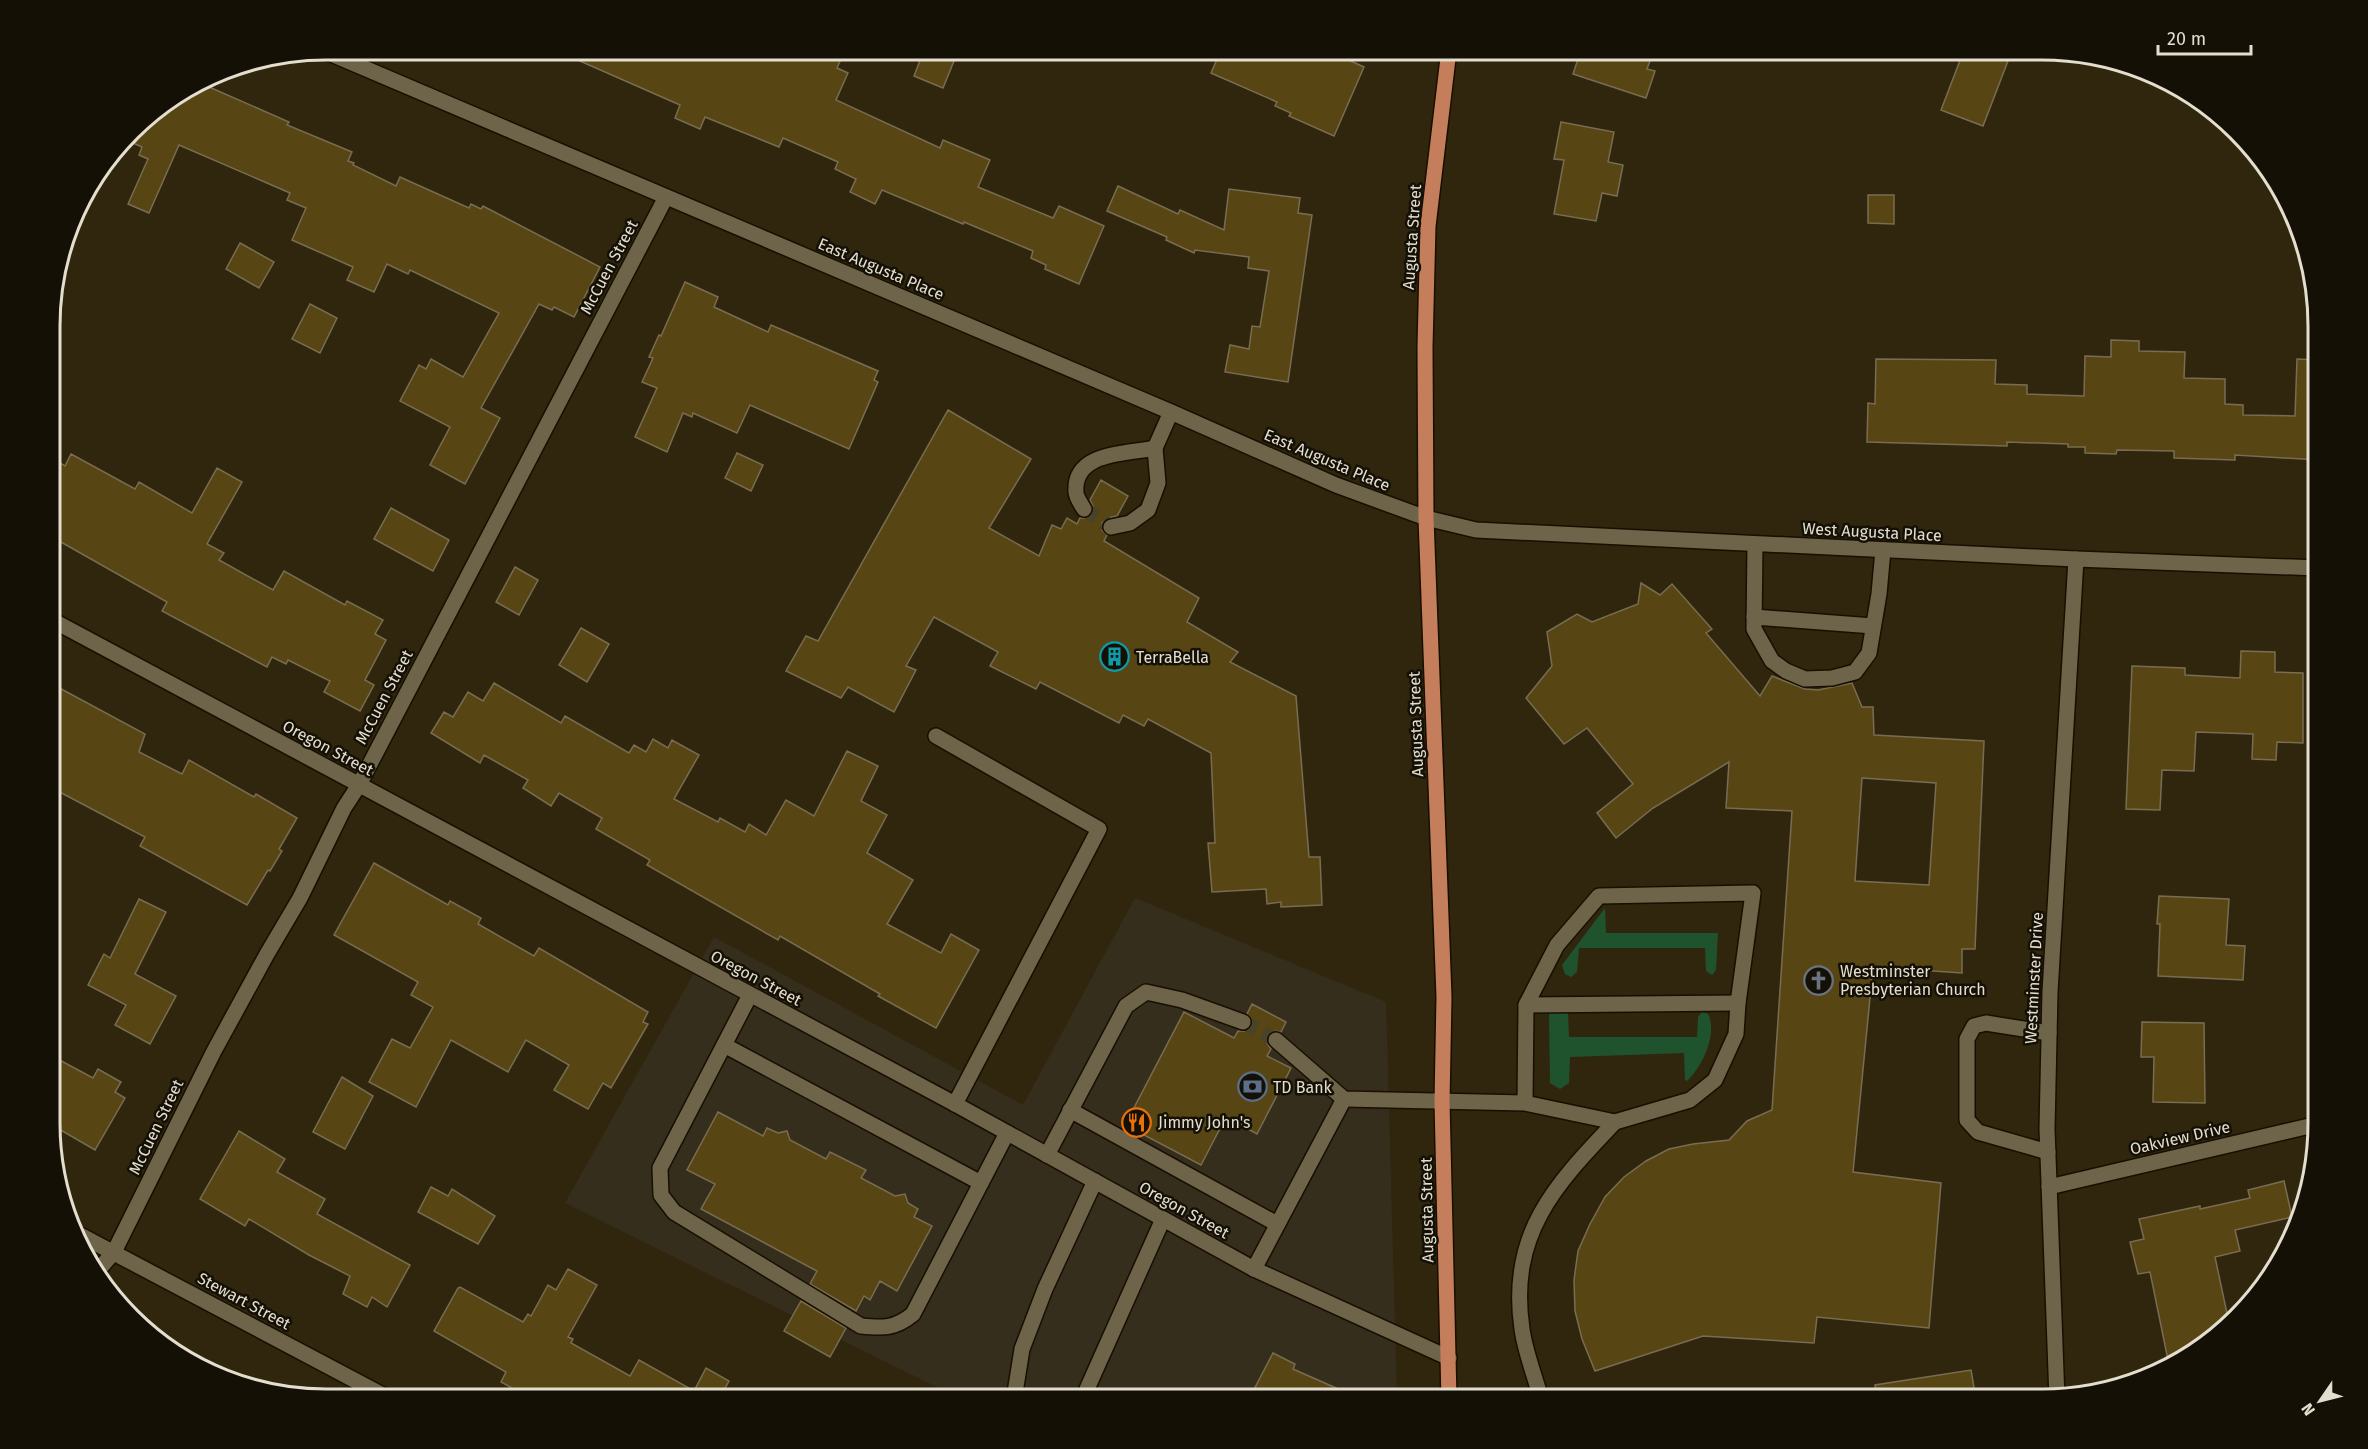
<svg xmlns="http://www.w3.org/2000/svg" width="2368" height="1449" viewBox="0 0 2368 1449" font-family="'Fira Sans',sans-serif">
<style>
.commercial{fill:#362e1d}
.green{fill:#1f532e}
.building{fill:#574614;stroke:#786d52;stroke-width:1.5;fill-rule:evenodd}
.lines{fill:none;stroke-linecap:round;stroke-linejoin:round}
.minor-tunnel{stroke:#4b422a;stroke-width:15;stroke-dasharray:15 8;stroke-linecap:butt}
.minor-casing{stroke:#180f00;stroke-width:18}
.major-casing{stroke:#180f00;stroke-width:18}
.minor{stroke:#6e6449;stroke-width:15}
.major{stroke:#c47e5c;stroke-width:15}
.labels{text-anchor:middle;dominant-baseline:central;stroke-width:5;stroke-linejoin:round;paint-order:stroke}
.street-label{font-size:16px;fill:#e3dece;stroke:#141006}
.poi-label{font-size:16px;fill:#e3dece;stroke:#141006;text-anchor:start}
.rim{fill:none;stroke:#e3dece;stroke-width:3}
</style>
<rect width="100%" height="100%" fill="#30260d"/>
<!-- commercial -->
<path class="commercial" d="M 1135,898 L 1386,1002 L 1397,1399 L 961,1399 L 565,1203 L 714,937 L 1023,1105 Z"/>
<!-- green -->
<g class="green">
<path d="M 1605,908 L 1606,933 L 1718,933 L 1716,970 L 1712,975 L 1706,971 L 1705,948 L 1579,948 L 1577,972 L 1571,977 L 1565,974 L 1562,965 Z"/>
<path d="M 1552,1010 L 1568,1012 L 1569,1037 L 1697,1037 L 1698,1017 L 1702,1012 L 1708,1014 C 1718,1034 1702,1067 1687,1081 L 1685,1080 L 1684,1053 L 1570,1057 L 1569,1083 L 1560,1089 L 1550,1083 L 1549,1013 Z"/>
</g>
<!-- building -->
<g class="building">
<path d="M 555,50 L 845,50 L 837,68 L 848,73 L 836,100 L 940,148 L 943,140 L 990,160 L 978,187 L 1053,218 L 1059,206 L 1104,226 L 1079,284 L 1045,269 L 1046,265 L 1031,258 L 1033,251 L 964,222 L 963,224 L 882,190 L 875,204 L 850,192 L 856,179 L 835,169 L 838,162 L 783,138 L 779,147 L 705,117 L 700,129 L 675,118 L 680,105 Z"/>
<path d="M 924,50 L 954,61 L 943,88 L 914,76 Z"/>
<path d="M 1221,50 L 1326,50 L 1364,67 L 1334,136 L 1289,116 L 1291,113 L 1275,106 L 1277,102 L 1211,73 Z"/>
<path d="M 1581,50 L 1654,50 L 1647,69 L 1655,71 L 1646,98 L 1573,74 Z"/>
<path d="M 1964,50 L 1979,50 L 2008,61 L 1983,126 L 1941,110 Z"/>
<path d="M 200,83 L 289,122 L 287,125 L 352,152 L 348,161 L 354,163 L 353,165 L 396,186 L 400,177 L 469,208 L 471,204 L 481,209 L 483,206 L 600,267 L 574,317 L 554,307 L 552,310 L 539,304 L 481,408 L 500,418 L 465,484 L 430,465 L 450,427 L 400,401 L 419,365 L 426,369 L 431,359 L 463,377 L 499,313 L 410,270 L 408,274 L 387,264 L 374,292 L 347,280 L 353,267 L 292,240 L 306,208 L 287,200 L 290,193 L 179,145 L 149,213 L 128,204 L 148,159 L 139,155 L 142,147 L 133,143 L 144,118 Z"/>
<path d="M 1561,122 L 1614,132 L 1608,162 L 1623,165 L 1617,196 L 1602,193 L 1596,221 L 1554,214 L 1564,160 L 1554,159 Z"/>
<path d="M 1118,186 L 1178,214 L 1180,210 L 1224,230 L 1229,189 L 1300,198 L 1298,213 L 1312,215 L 1288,382 L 1225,372 L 1230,345 L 1249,349 L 1252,326 L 1260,327 L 1269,271 L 1248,268 L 1249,257 L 1195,250 L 1194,253 L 1166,240 L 1167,237 L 1107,211 Z"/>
<path d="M 1868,195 L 1894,195 L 1894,224 L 1868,223 Z"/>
<path d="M 240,243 L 274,262 L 259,288 L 226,269 Z"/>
<path d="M 685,282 L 718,297 L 714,307 L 768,332 L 771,325 L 878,371 L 874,380 L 878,382 L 849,449 L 750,405 L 737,433 L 693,413 L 692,417 L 683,413 L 667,452 L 635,437 L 657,388 L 642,382 L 653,358 L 649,357 L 659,335 L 661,336 Z"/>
<path d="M 310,304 L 337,318 L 320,353 L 292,339 Z"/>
<path d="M 2111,340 L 2139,341 L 2139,351 L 2185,352 L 2184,378 L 2225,379 L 2225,404 L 2243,405 L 2243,415 L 2295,416 L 2297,359 L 2318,360 L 2318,460 L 2235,455 L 2235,460 L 2174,458 L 2174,451 L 2117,450 L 2116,454 L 2085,453 L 2085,447 L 2068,447 L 2068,444 L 2007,442 L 2007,446 L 1867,442 L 1868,403 L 1875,404 L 1876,359 L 1996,360 L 1995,384 L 2027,385 L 2027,394 L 2084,396 L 2085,356 L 2111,357 Z"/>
<path d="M 948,410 L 1031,459 L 989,528 L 1039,556 L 1052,525 L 1061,529 L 1067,518 L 1077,524 L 1080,518 L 1089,518 L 1092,514 L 1094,508 L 1090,500 L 1101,480 L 1128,496 L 1117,516 L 1108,518 L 1102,523 L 1102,530 L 1107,535 L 1104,541 L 1199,598 L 1187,622 L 1238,652 L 1230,662 L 1296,696 L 1309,857 L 1320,857 L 1322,905 L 1281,907 L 1281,902 L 1267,904 L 1266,889 L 1212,892 L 1208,843 L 1215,843 L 1211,753 L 1148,719 L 1144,726 L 1123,715 L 1119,723 L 1040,682 L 1036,689 L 990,666 L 998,652 L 934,617 L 906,666 L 916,670 L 894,712 L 848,687 L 841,698 L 786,671 L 806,636 L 818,641 Z"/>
<path d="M 737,453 L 763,465 L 751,491 L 725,478 Z"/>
<path d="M 71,454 L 135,489 L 139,482 L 192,513 L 217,468 L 242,482 L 207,544 L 224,553 L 219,560 L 273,590 L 284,571 L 345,605 L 347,601 L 383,620 L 375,634 L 386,640 L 365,680 L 374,685 L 360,711 L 324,692 L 330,681 L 288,660 L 286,664 L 272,657 L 267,667 L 162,611 L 167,602 L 52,537 L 52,458 L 65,466 Z"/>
<path d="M 391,508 L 449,540 L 433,571 L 374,539 Z"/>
<path d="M 515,567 L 538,580 L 519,615 L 496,602 Z"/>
<path d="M 1641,583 L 1660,595 L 1672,584 L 1712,629 L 1706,633 L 1760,696 L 1772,676 L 1805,689 L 1818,690 L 1852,683 L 1862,707 L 1873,707 L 1874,735 L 1984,741 L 1975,949 L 1962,949 L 1962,973 L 1873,967 L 1853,1172 L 1941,1183 L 1929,1328 L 1817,1317 L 1814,1343 L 1703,1336 L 1595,1371 L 1582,1339 L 1575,1311 L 1574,1280 L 1578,1251 L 1590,1224 L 1605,1197 L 1624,1177 L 1646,1161 L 1669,1149 L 1693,1144 L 1729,1140 L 1747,1121 L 1772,1110 L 1792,811 L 1726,808 L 1729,762 L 1653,808 L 1616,838 L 1597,813 L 1633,784 L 1587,728 L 1564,744 L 1526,698 L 1552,666 L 1547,632 L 1577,614 L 1592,622 L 1638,604 ZM 1862,778 L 1936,783 L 1929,885 L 1855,881 Z"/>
<path d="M 581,628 L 609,644 L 587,682 L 559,665 Z"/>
<path d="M 2241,651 L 2275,652 L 2275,672 L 2303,673 L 2303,743 L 2277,742 L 2276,760 L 2252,759 L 2253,734 L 2196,732 L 2194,771 L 2162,770 L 2160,810 L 2126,809 L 2132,666 L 2185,668 L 2185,675 L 2240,678 Z"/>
<path d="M 494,683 L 561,723 L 565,716 L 629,753 L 634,745 L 646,752 L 653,739 L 668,748 L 672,740 L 699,755 L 674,799 L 718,822 L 720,818 L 745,832 L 749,824 L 766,835 L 786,800 L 814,816 L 847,751 L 878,766 L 861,801 L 887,815 L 867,853 L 913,880 L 887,924 L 941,953 L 951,934 L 979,950 L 936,1028 L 878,996 L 880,994 L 780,936 L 778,940 L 647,865 L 650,860 L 596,829 L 602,818 L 559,793 L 551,806 L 523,788 L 528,780 L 484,755 L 480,763 L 431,733 L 444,712 L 453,717 L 468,692 L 483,701 Z"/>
<path d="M 52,684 L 145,734 L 139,752 L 182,774 L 189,760 L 254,797 L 256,794 L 297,818 L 279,849 L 282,851 L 270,871 L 268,870 L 247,905 L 140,846 L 145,837 L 52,788 Z"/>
<path d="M 374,863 L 448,905 L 450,901 L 481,918 L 478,924 L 534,956 L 539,948 L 648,1012 L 643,1022 L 648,1024 L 611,1088 L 603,1083 L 588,1109 L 554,1090 L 569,1065 L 526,1040 L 508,1072 L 451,1040 L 416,1107 L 369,1082 L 392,1039 L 410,1048 L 433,1007 L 411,995 L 418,982 L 334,935 Z"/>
<path d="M 2159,896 L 2229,899 L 2226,945 L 2245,946 L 2243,980 L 2158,976 L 2160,924 L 2157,924 Z"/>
<path d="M 139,899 L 166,912 L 135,974 L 176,996 L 150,1044 L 115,1025 L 126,1005 L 88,985 L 104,954 L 110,958 Z"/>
<path d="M 1252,1004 L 1286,1022 L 1281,1032 L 1273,1031 L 1268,1034 L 1267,1043 L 1271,1049 L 1267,1056 L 1291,1068 L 1257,1134 L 1226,1117 L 1201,1165 L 1125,1125 L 1184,1012 L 1234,1038 L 1238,1031 L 1245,1031 L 1252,1026 L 1252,1020 L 1247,1014 Z"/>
<path d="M 2142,1022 L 2204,1023 L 2205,1103 L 2153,1102 L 2154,1057 L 2141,1057 Z"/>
<path d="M 52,1056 L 93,1078 L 98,1069 L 121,1082 L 115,1092 L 125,1098 L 95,1150 L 52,1125 Z"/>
<path d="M 342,1077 L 373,1096 L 345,1149 L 313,1132 Z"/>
<path d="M 718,1112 L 763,1136 L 767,1128 L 778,1133 L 787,1131 L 790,1140 L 826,1159 L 830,1152 L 866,1170 L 861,1178 L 895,1196 L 905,1194 L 908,1203 L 918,1209 L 914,1217 L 932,1226 L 897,1291 L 880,1281 L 870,1300 L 864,1296 L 856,1311 L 810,1284 L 817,1271 L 701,1209 L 715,1184 L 687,1170 Z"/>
<path d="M 239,1131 L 285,1159 L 277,1172 L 325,1199 L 317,1214 L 410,1265 L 387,1307 L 372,1297 L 367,1307 L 343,1294 L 350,1276 L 309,1255 L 249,1219 L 245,1226 L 200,1199 Z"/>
<path d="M 2284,1181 L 2292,1217 L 2235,1230 L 2240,1251 L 2215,1257 L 2228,1318 L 2186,1357 L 2168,1360 L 2150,1272 L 2138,1274 L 2130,1242 L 2144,1239 L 2139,1219 L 2200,1206 L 2200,1209 L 2250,1198 L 2248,1190 Z"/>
<path d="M 431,1187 L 448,1196 L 452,1189 L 495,1216 L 478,1244 L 418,1212 Z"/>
<path d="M 568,1269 L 597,1285 L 568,1337 L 573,1339 L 571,1343 L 630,1376 L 639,1360 L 694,1391 L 706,1368 L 729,1381 L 719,1399 L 532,1399 L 501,1382 L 506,1372 L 434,1331 L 458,1288 L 460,1287 L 523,1322 L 528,1314 L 531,1316 L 548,1285 L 556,1290 Z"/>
<path d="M 801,1301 L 846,1328 L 830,1357 L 784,1331 Z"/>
<path d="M 1273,1353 L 1295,1364 L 1293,1369 L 1361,1399 L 1249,1399 Z"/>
<path d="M 1971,1370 L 1976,1399 L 1876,1399 L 1875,1385 Z"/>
</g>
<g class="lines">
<!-- minor-tunnel -->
<g class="minor-tunnel">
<path d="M 1084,509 L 1111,527"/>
<path d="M 1243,1022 L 1276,1040"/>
</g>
<defs>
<g id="minor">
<path d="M 322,50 L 1171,412 L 1336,485 L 1426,518 L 1476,530 L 2076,559 L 2318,568"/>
<path d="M 1084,509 C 1081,504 1076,497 1076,492 C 1073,451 1128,454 1155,448"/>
<path d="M 1111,527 L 1130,523 L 1148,510 L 1158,483 L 1155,448 L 1171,412"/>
<path d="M 1755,544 L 1754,629 L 1772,661 L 1786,671 L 1805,679 L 1832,678 L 1855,672 L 1869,653 L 1879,594 L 1883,550"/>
<path d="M 1754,617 L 1873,626"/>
<path d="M 52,620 L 955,1104 L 1254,1269 L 1449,1358"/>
<path d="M 936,736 L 1099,829 L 955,1104"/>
<path d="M 750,995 L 660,1168 L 661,1195 L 674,1212 L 861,1326 C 883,1328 895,1329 913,1314 L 1007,1133"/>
<path d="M 1526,1005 L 1738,1003"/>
<path d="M 1276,1040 L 1344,1099 L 1525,1103 L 1615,1122 L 1690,1100 L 1715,1080 L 1736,1034 L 1738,1003 L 1753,893 L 1599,896 L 1557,945 L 1526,1005 L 1525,1103"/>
<path d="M 724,1045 L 981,1183"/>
<path d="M 1070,1110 L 1277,1224"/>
<path d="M 2048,1152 L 1978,1132 L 1967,1120 L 1967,1039 L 1974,1026 L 1986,1023 L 2049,1033"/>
<path d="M 1047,1155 L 1126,1006 L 1146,992 L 1182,1000 L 1243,1022"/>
<path d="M 2049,1187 L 2318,1124"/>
<path d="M 80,1235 L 390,1399"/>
<path d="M 1254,1269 L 1344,1099"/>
<path d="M 95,1274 L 114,1252 L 214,1051 L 267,954 L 300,898 L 344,808 L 359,785 L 666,197"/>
<path d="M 1014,1399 L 1022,1349 L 1045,1289 L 1095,1181"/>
<path d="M 1086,1399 L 1087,1389 L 1163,1219"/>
<path d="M 1541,1399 C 1535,1376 1525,1352 1522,1329 C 1508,1234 1555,1185 1615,1122"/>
<path d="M 2057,1399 L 2047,1129 L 2050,992 L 2076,559"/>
</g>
<path id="major" d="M 1449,50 L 1428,226 L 1425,347 L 1426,518 L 1444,997 L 1442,1102 L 1449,1399"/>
</defs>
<!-- minor casing -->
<use href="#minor" class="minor-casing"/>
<!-- major casing -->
<use href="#major" class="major-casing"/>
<!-- minor -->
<use href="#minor" class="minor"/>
<!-- major -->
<use href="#major" class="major"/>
</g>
<!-- icons -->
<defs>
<symbol id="building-ring" viewBox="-11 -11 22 22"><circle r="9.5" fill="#141006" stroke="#0f9aa8" stroke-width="1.5"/><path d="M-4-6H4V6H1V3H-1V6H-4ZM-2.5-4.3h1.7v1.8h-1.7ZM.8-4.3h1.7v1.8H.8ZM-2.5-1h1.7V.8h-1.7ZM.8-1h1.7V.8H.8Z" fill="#0f9aa8"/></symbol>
<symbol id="church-ring" viewBox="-11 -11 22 22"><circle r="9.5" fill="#141006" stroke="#6b7280" stroke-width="1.5"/><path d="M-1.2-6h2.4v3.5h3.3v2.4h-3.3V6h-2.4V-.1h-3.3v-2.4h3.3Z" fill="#6b7280"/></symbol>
<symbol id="bank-ring" viewBox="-11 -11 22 22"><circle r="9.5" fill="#141006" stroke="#5c6f8a" stroke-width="1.5"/><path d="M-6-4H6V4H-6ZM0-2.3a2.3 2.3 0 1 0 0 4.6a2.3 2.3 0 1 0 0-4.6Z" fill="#5c6f8a"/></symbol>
<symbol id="restaurant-ring" viewBox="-11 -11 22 22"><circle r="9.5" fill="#141006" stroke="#e8710a" stroke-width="1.5"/><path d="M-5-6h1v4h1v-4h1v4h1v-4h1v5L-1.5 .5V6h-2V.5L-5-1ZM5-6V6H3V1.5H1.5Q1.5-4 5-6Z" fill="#e8710a"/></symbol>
</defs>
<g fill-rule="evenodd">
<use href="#building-ring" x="1098" y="640" width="33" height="33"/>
<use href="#church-ring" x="1802" y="964" width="33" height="33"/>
<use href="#bank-ring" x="1236" y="1070" width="33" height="33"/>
<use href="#restaurant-ring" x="1120" y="1106" width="33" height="33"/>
</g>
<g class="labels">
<!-- street labels -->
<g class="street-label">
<text transform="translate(1412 237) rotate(-86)">Augusta Street</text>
<text transform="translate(609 267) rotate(-62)">McCuen Street</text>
<text transform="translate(881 269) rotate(23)">East Augusta Place</text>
<text transform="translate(1327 460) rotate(23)">East Augusta Place</text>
<text transform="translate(1872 532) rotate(3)">West Augusta Place</text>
<text transform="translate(384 697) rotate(-62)">McCuen Street</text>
<text transform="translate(1416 724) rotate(-92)">Augusta Street</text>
<text transform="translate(328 748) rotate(28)">Oregon Street</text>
<text transform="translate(756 978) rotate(28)">Oregon Street</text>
<text transform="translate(2034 978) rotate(-87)">Westminster Drive</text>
<text transform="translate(156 1127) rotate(-64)">McCuen Street</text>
<text transform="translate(2180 1138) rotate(-13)">Oakview Drive</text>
<text transform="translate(1184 1210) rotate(29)">Oregon Street</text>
<text transform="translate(1427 1210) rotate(-91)">Augusta Street</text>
<text transform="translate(244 1301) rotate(28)">Stewart Street</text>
</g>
<!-- poi labels -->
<g class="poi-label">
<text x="1136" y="657">TerraBella</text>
<text x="1840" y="971">Westminster<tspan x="1840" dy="18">Presbyterian Church</tspan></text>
<text x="1273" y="1087">TD Bank</text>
<text x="1158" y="1122">Jimmy John's</text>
</g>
</g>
<!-- crop -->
<path d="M0 0H2368V1449H0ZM326 60H2042A266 266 0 0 1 2308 326V1123A266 266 0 0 1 2042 1389H326A266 266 0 0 1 60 1123V326A266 266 0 0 1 326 60Z" fill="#141006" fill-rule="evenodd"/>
<path class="rim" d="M326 60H2042A266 266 0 0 1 2308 326V1123A266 266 0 0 1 2042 1389H326A266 266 0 0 1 60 1123V326A266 266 0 0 1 326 60Z"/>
<!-- north arrow -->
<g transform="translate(2320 1401) rotate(235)" stroke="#141006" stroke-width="4.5" paint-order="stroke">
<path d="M0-4.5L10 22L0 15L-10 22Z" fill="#e3dece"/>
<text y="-9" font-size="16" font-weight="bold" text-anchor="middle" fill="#e3dece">N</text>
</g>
<!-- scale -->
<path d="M2158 45v9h93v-9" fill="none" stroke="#e3dece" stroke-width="3"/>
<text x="2167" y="45" font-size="18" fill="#e3dece" stroke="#141006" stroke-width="4.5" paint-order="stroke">20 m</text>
</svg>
